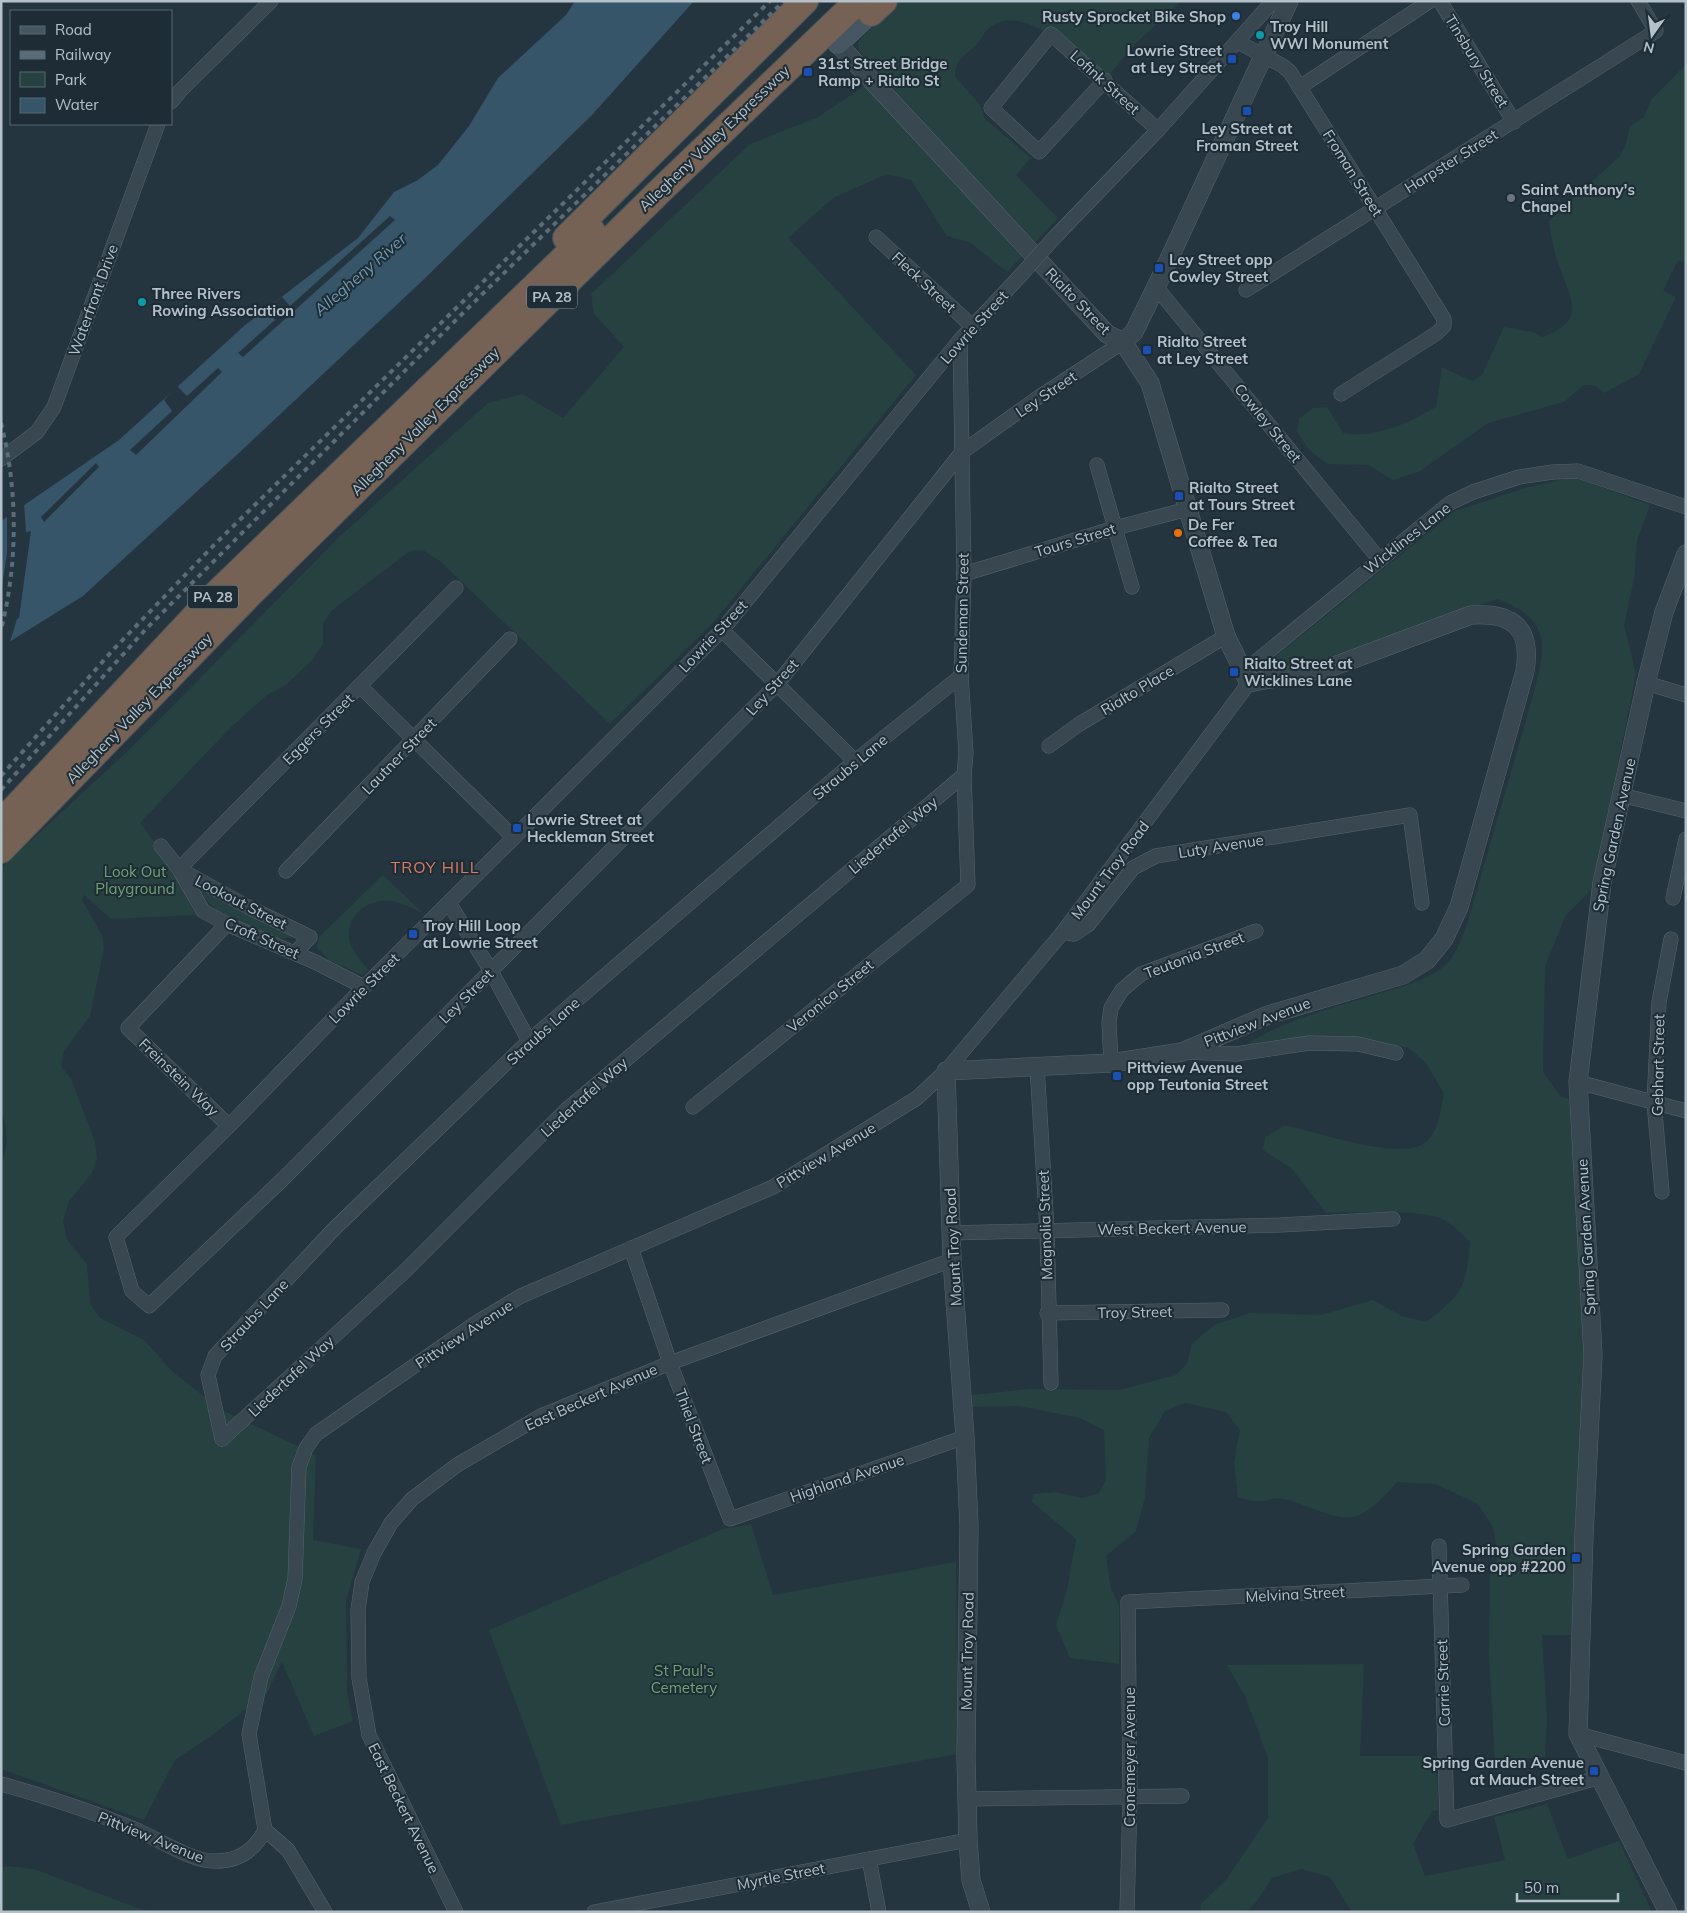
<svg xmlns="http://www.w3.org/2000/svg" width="1687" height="1913" viewBox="0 0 1687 1913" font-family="Mulish,sans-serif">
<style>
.green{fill:#26413f}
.water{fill:#375568}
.pier{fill:#243540}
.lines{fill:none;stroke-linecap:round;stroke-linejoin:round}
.minor-casing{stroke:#56646d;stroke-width:15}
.tertiary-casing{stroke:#56646d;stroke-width:19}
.secondary-casing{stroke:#56646d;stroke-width:21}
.motorway-casing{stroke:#43515a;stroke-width:28}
.minor{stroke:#384750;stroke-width:14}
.tertiary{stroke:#384750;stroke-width:18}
.secondary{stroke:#465763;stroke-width:20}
.motorway{stroke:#766254;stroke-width:26}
.rail{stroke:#5a6c77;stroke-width:4;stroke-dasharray:5 5;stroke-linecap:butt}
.minor-bridge-casing{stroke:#56646d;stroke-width:15;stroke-linecap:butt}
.minor-bridge{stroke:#384750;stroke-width:14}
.shop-dot{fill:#3f7fe0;stroke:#1d2c35;stroke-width:2}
.culture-dot{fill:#0f9aa8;stroke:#1d2c35;stroke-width:2}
.transit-dot{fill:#1a4fb4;stroke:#1d2c35;stroke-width:2}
.worship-dot{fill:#6b7280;stroke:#1d2c35;stroke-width:2}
.food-dot{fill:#e8710a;stroke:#1d2c35;stroke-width:2}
.labels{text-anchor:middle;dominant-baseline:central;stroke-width:4;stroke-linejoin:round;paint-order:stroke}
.shield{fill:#1d2c35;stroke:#87949d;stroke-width:1}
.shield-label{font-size:14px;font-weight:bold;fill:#b4c1ca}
.poi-label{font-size:15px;font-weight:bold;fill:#b4c1ca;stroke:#1d2c35;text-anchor:start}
.street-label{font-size:15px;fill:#b4c1ca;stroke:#1d2c35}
.park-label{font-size:15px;fill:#71a172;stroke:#1d2c35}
.water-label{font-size:16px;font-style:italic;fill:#7399af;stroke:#1d2c35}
.neighbourhood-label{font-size:16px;letter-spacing:1px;fill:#da7c60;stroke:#1d2c35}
</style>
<rect width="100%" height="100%" fill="#243540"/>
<!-- green -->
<g class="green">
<path d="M 899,1 L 1182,1 L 1135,44 L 1111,73 L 1100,77 C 1077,57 1022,0 989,28 C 984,32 982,38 978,43 C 967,55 955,58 955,76 L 980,105 L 985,119 L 1031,158 L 1016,175 L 1058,218 L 1034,244 L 858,50 L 858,43 L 862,37 Z"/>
<path d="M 1686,64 L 1686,263 L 1678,260 L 1663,291 L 1676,297 L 1639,374 L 1604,393 L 1596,386 L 1584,385 L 1564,402 L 1488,423 L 1420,471 L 1393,480 L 1368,465 L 1328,464 L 1309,450 L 1297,432 L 1299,419 L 1313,408 L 1327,407 L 1343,433 C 1375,439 1408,423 1436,407 L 1442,367 L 1472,381 L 1482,375 L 1504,327 L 1533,332 L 1542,337 C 1589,319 1570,299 1558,263 C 1553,249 1551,235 1549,221 L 1619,157 L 1625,147 L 1630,126 L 1644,117 L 1651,100 Z"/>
<path d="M 866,85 L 1023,255 L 1007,272 L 971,243 L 947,236 L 911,180 L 887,174 L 833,198 L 788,238 L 916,375 L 712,624 L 610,724 L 441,562 L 423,550 L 410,551 L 331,611 L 323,624 L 323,644 L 313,659 L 286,685 L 267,695 L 228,730 L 140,823 L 174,867 L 195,915 L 111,919 L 84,895 L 82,900 L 102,935 L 104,948 L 90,1016 L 64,1051 L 61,1066 L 71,1079 L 95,1141 L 97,1159 L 92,1173 L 69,1201 L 63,1221 L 67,1240 L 87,1264 L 90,1304 L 100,1318 L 144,1340 L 174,1373 L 220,1409 L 316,1455 L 313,1540 L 361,1549 L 346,1601 L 347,1692 L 353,1721 L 314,1736 L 282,1662 L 267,1693 L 211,1736 L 175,1760 L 144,1820 L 1,1769 L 1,1162 C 9,1149 8,1126 1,1112 L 1,868 L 129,750 L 339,537 L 488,403 L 522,394 L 563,418 L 624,347 L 594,314 L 591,294 L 750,144 L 818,117 Z"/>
<path d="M 1574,477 L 1650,505 L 1637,541 L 1634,579 L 1624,625 L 1636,674 L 1593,888 L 1566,915 L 1545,966 L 1543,1072 L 1560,1096 L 1571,1100 L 1586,1323 L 1573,1635 L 1542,1635 L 1547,1721 L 1545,1757 L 1495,1760 L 1489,1652 L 1490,1573 L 1498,1557 L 1493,1527 L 1478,1504 L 1436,1484 L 1397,1482 C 1350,1538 1342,1515 1284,1499 C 1275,1496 1266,1502 1257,1501 C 1251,1501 1244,1499 1238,1497 L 1234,1462 L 1240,1430 L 1226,1412 L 1185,1403 L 1165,1411 L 1149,1438 L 1145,1497 L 1136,1531 L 1106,1556 L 1111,1589 L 1119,1605 L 1119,1664 L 1070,1658 L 1056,1625 L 1067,1590 L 1076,1539 L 1032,1502 L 1033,1494 L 1055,1492 L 1082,1498 L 1099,1493 L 1106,1479 L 1104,1430 L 1080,1418 L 1019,1406 L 972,1407 L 972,1395 L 1029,1389 L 1119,1390 L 1176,1375 L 1187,1363 L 1192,1344 L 1214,1325 L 1250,1313 L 1321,1315 L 1373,1300 L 1402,1316 L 1426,1322 C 1463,1294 1466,1287 1470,1242 C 1460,1232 1452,1223 1439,1218 C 1416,1209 1353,1213 1326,1213 L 1292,1169 L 1263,1150 L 1265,1137 L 1285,1125 C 1315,1132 1395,1159 1421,1145 C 1439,1136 1440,1111 1444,1094 L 1426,1063 L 1409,1048 L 1382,1043 L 1260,1057 L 1237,1053 C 1267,1023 1347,1004 1388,991 C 1408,985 1435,978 1449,961 C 1458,950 1462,937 1467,924 L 1532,699 C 1545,650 1555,620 1497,599 L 1324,659 L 1251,676 L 1455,511 L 1525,488 Z"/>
<path d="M 383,875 L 423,913 C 413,909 401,902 390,901 C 364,898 340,922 352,947 C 356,955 363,963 368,970 L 362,975 L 329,960 L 317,947 L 319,937 Z"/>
<path d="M 201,889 L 240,911 L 246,909 L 291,933 L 293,937 C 269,946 210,912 199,890 Z"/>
<path d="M 751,1524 L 773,1595 L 956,1562 L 958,1754 L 561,1825 L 489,1630 L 723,1529 Z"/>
<path d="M 1364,1664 L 1360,1756 L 1436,1756 L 1439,1810 L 1432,1811 L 1413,1844 L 1425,1876 L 1505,1860 L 1494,1817 L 1547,1804 L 1568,1859 L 1619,1841 L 1652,1912 L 1352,1912 L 1330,1877 L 1301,1869 L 1272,1878 L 1257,1901 L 1246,1912 L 1201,1912 L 1200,1905 L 1225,1881 L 1268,1818 L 1268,1758 L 1245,1696 L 1227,1665 Z"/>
<path d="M 8,1866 L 34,1869 L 148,1912 L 1,1912 L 1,1867 Z"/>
</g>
<!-- water -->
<path class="water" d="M 575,1 L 694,1 L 592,115 L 421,282 L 240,452 L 83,596 L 1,647 L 1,521 L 119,440 L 244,326 L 358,238 L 394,192 L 418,180 L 438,165 L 469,126 L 498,78 L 566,15 Z"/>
<!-- pier -->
<g class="pier">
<path d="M 390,216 L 395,220 L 243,357 L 238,353 L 275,320 L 266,309 L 282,297 L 290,306 Z"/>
<path d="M 218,368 L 222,372 L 136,455 L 130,450 L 172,411 L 164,400 L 177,386 L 187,396 Z"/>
<path d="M 96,463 L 99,467 L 44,522 L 41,517 Z"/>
<path d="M 24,503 L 26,532 L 31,531 L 19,618 L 17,619 L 9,645 L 1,649 L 1,593 L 7,553 L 7,514 Z"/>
</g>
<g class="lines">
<defs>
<g id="minor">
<path d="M 1440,1 L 1514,122"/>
<path d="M 1238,42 L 1283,66 L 1290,72 L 1444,319 L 1444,326 L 1437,333 L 1341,394"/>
<path d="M 1105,80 L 1039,152 L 991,108 L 1051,34 L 1158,130"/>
<path d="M 1300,87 L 1430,1"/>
<path d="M 171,102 L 181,90 L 271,1"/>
<path d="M 876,237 L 973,327"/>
<path d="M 1053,239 L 1158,130 L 1273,1"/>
<path d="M 1021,275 L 960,340 L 722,630 L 364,987 L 229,1126 L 116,1237 L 132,1291 L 149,1306 L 283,1179 L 778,683 L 962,452 L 1039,397 L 1123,342"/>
<path d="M 1156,287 L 1379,559"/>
<path d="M 1246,290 L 1656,31 L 1638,1"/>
<path d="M 1,459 L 37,432 L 54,407 L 158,124"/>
<path d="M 1097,465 L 1132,587"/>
<path d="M 964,574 L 1115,528 L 1188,509"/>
<path d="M 722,630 L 855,761"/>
<path d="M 1243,672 L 1450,503 L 1473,492 L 1519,477 L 1553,472 L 1578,471 L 1686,507"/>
<path d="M 1646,683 L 1686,695"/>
<path d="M 361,687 L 514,838"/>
<path d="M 1049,746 L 1078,725 L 1226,636"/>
<path d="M 1621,795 L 1686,811"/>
<path d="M 161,846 L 179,869 L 248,907 L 310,937 L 295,953"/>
<path d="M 286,871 L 510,639"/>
<path d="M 1673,898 L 1686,839"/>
<path d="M 449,903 L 491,971 L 529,1041"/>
<path d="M 227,924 L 128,1028 L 229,1126"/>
<path d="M 1063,932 L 1074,934 L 1088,925 L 1133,868 L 1156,856 L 1410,815 L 1422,903"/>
<path d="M 364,987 L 315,962 L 227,924 L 203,911 L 179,869 L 456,588"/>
<path d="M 1183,1052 L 1236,1054 L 1309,1043 L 1358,1044 L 1396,1053"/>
<path d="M 1111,1063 L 1109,1022 L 1111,1008 L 1122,990 L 1141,974 L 1256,931"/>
<path d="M 1037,1066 L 1047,1230 L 1051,1383"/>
<path d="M 1578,1082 L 1686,1111"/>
<path d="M 693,1107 L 968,885 L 964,775 L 966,753 L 961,676 L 964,574 L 960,340"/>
<path d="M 1662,1192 L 1654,1102 L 1659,1002 L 1671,939"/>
<path d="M 951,1233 L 1280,1225 L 1393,1219"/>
<path d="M 631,1248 L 670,1363 L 730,1519 L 965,1437"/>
<path d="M 1047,1313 L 1222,1310"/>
<path d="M 222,1439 L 208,1375 L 215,1356 L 334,1229 L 529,1041 L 855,761 L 961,676"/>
<path d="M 222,1439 L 404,1272 L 566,1110 L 964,775"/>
<path d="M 1439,1546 L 1447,1820 L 1601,1777"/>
<path d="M 1578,1734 L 1686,1763"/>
<path d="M 1,1784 C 48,1797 94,1812 139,1831 C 159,1840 192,1861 213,1861 C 238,1862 254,1851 265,1830 L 249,1734 L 261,1677 L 289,1606 L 295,1579 L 299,1467 L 306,1448 L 316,1434 L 476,1323 L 521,1296 L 773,1187 L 917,1098 L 946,1071 L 1063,932 L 1249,683"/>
<path d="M 967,1799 L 1182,1796"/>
<path d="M 265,1830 L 288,1850 L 325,1912"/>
<path d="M 869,1859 L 879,1912"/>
<path d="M 456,1912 L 369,1735 L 359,1678 L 358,1610 L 362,1582 L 374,1553 L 391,1523 L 412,1499 L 457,1465 L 541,1416 L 670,1363 L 952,1260"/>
<path d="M 594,1912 L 968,1840"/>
<path d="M 1127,1912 L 1130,1797 L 1128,1602 L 1462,1585"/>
</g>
<g id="tertiary">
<path d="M 838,44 L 1107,334 L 1123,342 L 1150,383 L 1226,636 L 1249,683 L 1329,668 L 1471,615 C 1513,612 1532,628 1525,671 L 1459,907 L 1444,939 L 1427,960 L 1403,975 L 1268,1015 L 1182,1052 L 1111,1063 L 946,1071 L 952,1260 L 965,1437 L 969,1526 L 966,1757 L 968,1840 L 971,1880 L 981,1912"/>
<path d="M 1123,342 L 1134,332 L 1156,287 L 1289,1"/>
<path d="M 1668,1912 L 1578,1734 L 1584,1535 L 1593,1355 L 1578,1082 L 1602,883 L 1646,683 L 1664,612 L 1686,554"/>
</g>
<path id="secondary" d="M 838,44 L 871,13 L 862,4"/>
<g id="motorway">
<path d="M 871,13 L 884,1"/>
<path d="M 566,238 L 805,1"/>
<path d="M 1,823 L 215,595 L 592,231"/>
<path d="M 1,850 L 249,595 L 663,188 L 858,1"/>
</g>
</defs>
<!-- minor casing -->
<use href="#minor" class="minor-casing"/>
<!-- tertiary casing -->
<use href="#tertiary" class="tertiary-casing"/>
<!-- secondary casing -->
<use href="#secondary" class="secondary-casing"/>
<!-- motorway casing -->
<use href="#motorway" class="motorway-casing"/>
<!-- minor -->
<use href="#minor" class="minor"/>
<!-- tertiary -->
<use href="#tertiary" class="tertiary"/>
<!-- secondary -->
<use href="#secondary" class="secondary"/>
<!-- motorway -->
<use href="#motorway" class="motorway"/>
<!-- rail -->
<g class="rail">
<path d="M 1,423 C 18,490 18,563 1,630"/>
<path d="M 1,776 L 113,650 L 214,545 L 770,1"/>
<path d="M 1,790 L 146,629 L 241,534 L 466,310 L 784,1"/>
</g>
<defs>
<path id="minor-bridge" d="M 1021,275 L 1053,239"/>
</defs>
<!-- minor-bridge casing -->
<use href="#minor-bridge" class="minor-bridge-casing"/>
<!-- minor-bridge -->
<use href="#minor-bridge" class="minor-bridge"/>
</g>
<!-- markers -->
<circle class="shop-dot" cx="1236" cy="16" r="5"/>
<g class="culture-dot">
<circle cx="1260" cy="35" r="5"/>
<circle cx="142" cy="302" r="5"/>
</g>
<g class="transit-dot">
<rect x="1227" y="54" width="10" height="10" rx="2.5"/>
<rect x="803" y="67" width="10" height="10" rx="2.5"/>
<rect x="1242" y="106" width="10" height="10" rx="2.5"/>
<rect x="1154" y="263" width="10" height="10" rx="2.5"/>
<rect x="1142" y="345" width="10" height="10" rx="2.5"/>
<rect x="1174" y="491" width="10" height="10" rx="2.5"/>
<rect x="1229" y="667" width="10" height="10" rx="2.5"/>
<rect x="512" y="823" width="10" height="10" rx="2.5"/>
<rect x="408" y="929" width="10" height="10" rx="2.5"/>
<rect x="1112" y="1071" width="10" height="10" rx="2.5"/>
<rect x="1571" y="1553" width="10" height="10" rx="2.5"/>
<rect x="1589" y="1766" width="10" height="10" rx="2.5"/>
</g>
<circle class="worship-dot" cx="1511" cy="198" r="5"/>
<circle class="food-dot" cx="1178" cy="533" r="5"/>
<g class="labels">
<!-- shield labels -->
<g class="shield">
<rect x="527" y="285.5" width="50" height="23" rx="4"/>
<rect x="188" y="585.5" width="50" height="23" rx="4"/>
</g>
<g class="shield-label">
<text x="552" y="297">PA 28</text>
<text x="213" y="597">PA 28</text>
</g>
<!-- poi labels -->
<g class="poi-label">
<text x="1226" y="16" text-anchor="end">Rusty Sprocket Bike Shop</text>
<text x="1270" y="26">Troy Hill<tspan x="1270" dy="17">WWI Monument</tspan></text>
<text x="1222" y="50" text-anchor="end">Lowrie Street<tspan x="1222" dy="17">at Ley Street</tspan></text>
<text x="818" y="63">31st Street Bridge<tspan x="818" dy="17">Ramp + Rialto St</tspan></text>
<text x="1247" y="128" text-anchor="middle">Ley Street at<tspan x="1247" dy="17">Froman Street</tspan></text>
<text x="1521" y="189">Saint Anthony's<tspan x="1521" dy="17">Chapel</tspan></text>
<text x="1169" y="259">Ley Street opp<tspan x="1169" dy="17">Cowley Street</tspan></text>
<text x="152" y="293">Three Rivers<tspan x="152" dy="17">Rowing Association</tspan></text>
<text x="1157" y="341">Rialto Street<tspan x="1157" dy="17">at Ley Street</tspan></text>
<text x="1189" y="487">Rialto Street<tspan x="1189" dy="17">at Tours Street</tspan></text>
<text x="1188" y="524">De Fer<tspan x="1188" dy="17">Coffee &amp; Tea</tspan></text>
<text x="1244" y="663">Rialto Street at<tspan x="1244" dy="17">Wicklines Lane</tspan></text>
<text x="527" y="819">Lowrie Street at<tspan x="527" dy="17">Heckleman Street</tspan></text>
<text x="423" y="925">Troy Hill Loop<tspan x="423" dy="17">at Lowrie Street</tspan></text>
<text x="1127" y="1067">Pittview Avenue<tspan x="1127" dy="17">opp Teutonia Street</tspan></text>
<text x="1566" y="1549" text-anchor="end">Spring Garden<tspan x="1566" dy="17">Avenue opp #2200</tspan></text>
<text x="1584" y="1762" text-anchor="end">Spring Garden Avenue<tspan x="1584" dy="17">at Mauch Street</tspan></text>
</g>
<!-- street labels -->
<g class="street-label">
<text transform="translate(1477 61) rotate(58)">Tinsbury Street</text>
<text transform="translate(1105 82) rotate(42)">Lofink Street</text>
<text transform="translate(714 138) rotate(-44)">Allegheny Valley Expressway</text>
<text transform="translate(1451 161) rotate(-32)">Harpster Street</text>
<text transform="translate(1353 173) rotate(58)">Froman Street</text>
<text transform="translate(924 282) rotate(43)">Fleck Street</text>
<text transform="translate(93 300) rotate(-70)">Waterfront Drive</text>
<text transform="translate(1078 301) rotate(46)">Rialto Street</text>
<text transform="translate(974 327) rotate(-48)">Lowrie Street</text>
<text transform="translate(1046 394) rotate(-34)">Ley Street</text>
<text transform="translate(425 421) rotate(-45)">Allegheny Valley Expressway</text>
<text transform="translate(1268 423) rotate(51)">Cowley Street</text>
<text transform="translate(1407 538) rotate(-38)">Wicklines Lane</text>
<text transform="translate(1075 540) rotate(-17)">Tours Street</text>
<text transform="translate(962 613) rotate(-89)">Sundeman Street</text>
<text transform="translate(713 636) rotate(-47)">Lowrie Street</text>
<text transform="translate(772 687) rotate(-48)">Ley Street</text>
<text transform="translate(1137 690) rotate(-31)">Rialto Place</text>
<text transform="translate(139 708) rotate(-46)">Allegheny Valley Expressway</text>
<text transform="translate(318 729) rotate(-45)">Eggers Street</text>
<text transform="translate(399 756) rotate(-46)">Lautner Street</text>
<text transform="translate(850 767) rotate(-40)">Straubs Lane</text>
<text transform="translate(893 835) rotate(-40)">Liedertafel Way</text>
<text transform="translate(1614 835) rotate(-78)">Spring Garden Avenue</text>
<text transform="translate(1221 846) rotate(-9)">Luty Avenue</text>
<text transform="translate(1110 870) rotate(-53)">Mount Troy Road</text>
<text transform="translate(241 902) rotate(27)">Lookout Street</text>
<text transform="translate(262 938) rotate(24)">Croft Street</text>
<text transform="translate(1194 955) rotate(-21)">Teutonia Street</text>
<text transform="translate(364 988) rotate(-45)">Lowrie Street</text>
<text transform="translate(466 996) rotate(-45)">Ley Street</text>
<text transform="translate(830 996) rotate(-39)">Veronica Street</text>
<text transform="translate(1257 1022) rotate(-21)">Pittview Avenue</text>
<text transform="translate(543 1031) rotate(-42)">Straubs Lane</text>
<text transform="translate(1658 1065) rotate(-89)">Gebhart Street</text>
<text transform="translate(179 1077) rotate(44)">Freinstein Way</text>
<text transform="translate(584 1097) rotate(-42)">Liedertafel Way</text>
<text transform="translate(826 1155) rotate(-31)">Pittview Avenue</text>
<text transform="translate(1045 1225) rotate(-92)">Magnolia Street</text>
<text transform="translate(1172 1228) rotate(-1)">West Beckert Avenue</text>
<text transform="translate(1586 1237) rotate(-93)">Spring Garden Avenue</text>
<text transform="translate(953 1247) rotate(-93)">Mount Troy Road</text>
<text transform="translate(1135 1312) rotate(-1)">Troy Street</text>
<text transform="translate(254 1315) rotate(-47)">Straubs Lane</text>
<text transform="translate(464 1334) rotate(-33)">Pittview Avenue</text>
<text transform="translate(291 1376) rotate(-43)">Liedertafel Way</text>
<text transform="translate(591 1397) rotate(-24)">East Beckert Avenue</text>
<text transform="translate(694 1426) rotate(69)">Thiel Street</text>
<text transform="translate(847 1478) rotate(-19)">Highland Avenue</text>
<text transform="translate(1295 1594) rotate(-3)">Melvina Street</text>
<text transform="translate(967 1651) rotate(-89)">Mount Troy Road</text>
<text transform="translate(1443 1683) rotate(-92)">Carrie Street</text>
<text transform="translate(1129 1757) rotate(-90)">Cronemeyer Avenue</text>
<text transform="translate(404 1808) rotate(64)">East Beckert Avenue</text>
<text transform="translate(151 1837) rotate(22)">Pittview Avenue</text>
<text transform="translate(781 1876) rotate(-11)">Myrtle Street</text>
</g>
<!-- park labels -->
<g class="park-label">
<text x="135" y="871">Look Out<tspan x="135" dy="17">Playground</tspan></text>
<text x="684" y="1670">St Paul's<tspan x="684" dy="17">Cemetery</tspan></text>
</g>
<!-- water labels -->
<g class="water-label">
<text transform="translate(360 274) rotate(-41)">Allegheny River</text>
</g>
<!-- neighbourhood labels -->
<g class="neighbourhood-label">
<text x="435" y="867">TROY HILL</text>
</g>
</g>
<!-- border -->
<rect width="1687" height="1913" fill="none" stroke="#b4c1ca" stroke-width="5"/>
<!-- legend -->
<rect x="10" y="10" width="162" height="115" fill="#1d2c35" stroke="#596871"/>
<rect x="20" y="26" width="25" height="8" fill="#465763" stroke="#596871"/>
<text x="55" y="35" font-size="15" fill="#b4c1ca">Road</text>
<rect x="20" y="51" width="25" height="8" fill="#5a6c77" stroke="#596871"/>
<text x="55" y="60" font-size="15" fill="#b4c1ca">Railway</text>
<rect x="20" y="72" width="25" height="15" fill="#26413f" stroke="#596871"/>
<text x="55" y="85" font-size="15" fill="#b4c1ca">Park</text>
<rect x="20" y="98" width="25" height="15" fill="#375568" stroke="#596871"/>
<text x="55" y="110" font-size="15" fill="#b4c1ca">Water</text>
<!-- north arrow -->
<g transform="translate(1652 35) rotate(194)" stroke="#1d2c35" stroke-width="4" paint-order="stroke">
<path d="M0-4L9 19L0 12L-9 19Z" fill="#b4c1ca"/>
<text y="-8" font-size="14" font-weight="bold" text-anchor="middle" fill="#b4c1ca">N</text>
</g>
<!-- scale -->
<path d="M1517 1893v8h101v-8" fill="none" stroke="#b4c1ca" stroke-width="2.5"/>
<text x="1524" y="1893" font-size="15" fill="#b4c1ca" stroke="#1d2c35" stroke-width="4" paint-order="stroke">50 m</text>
</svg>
